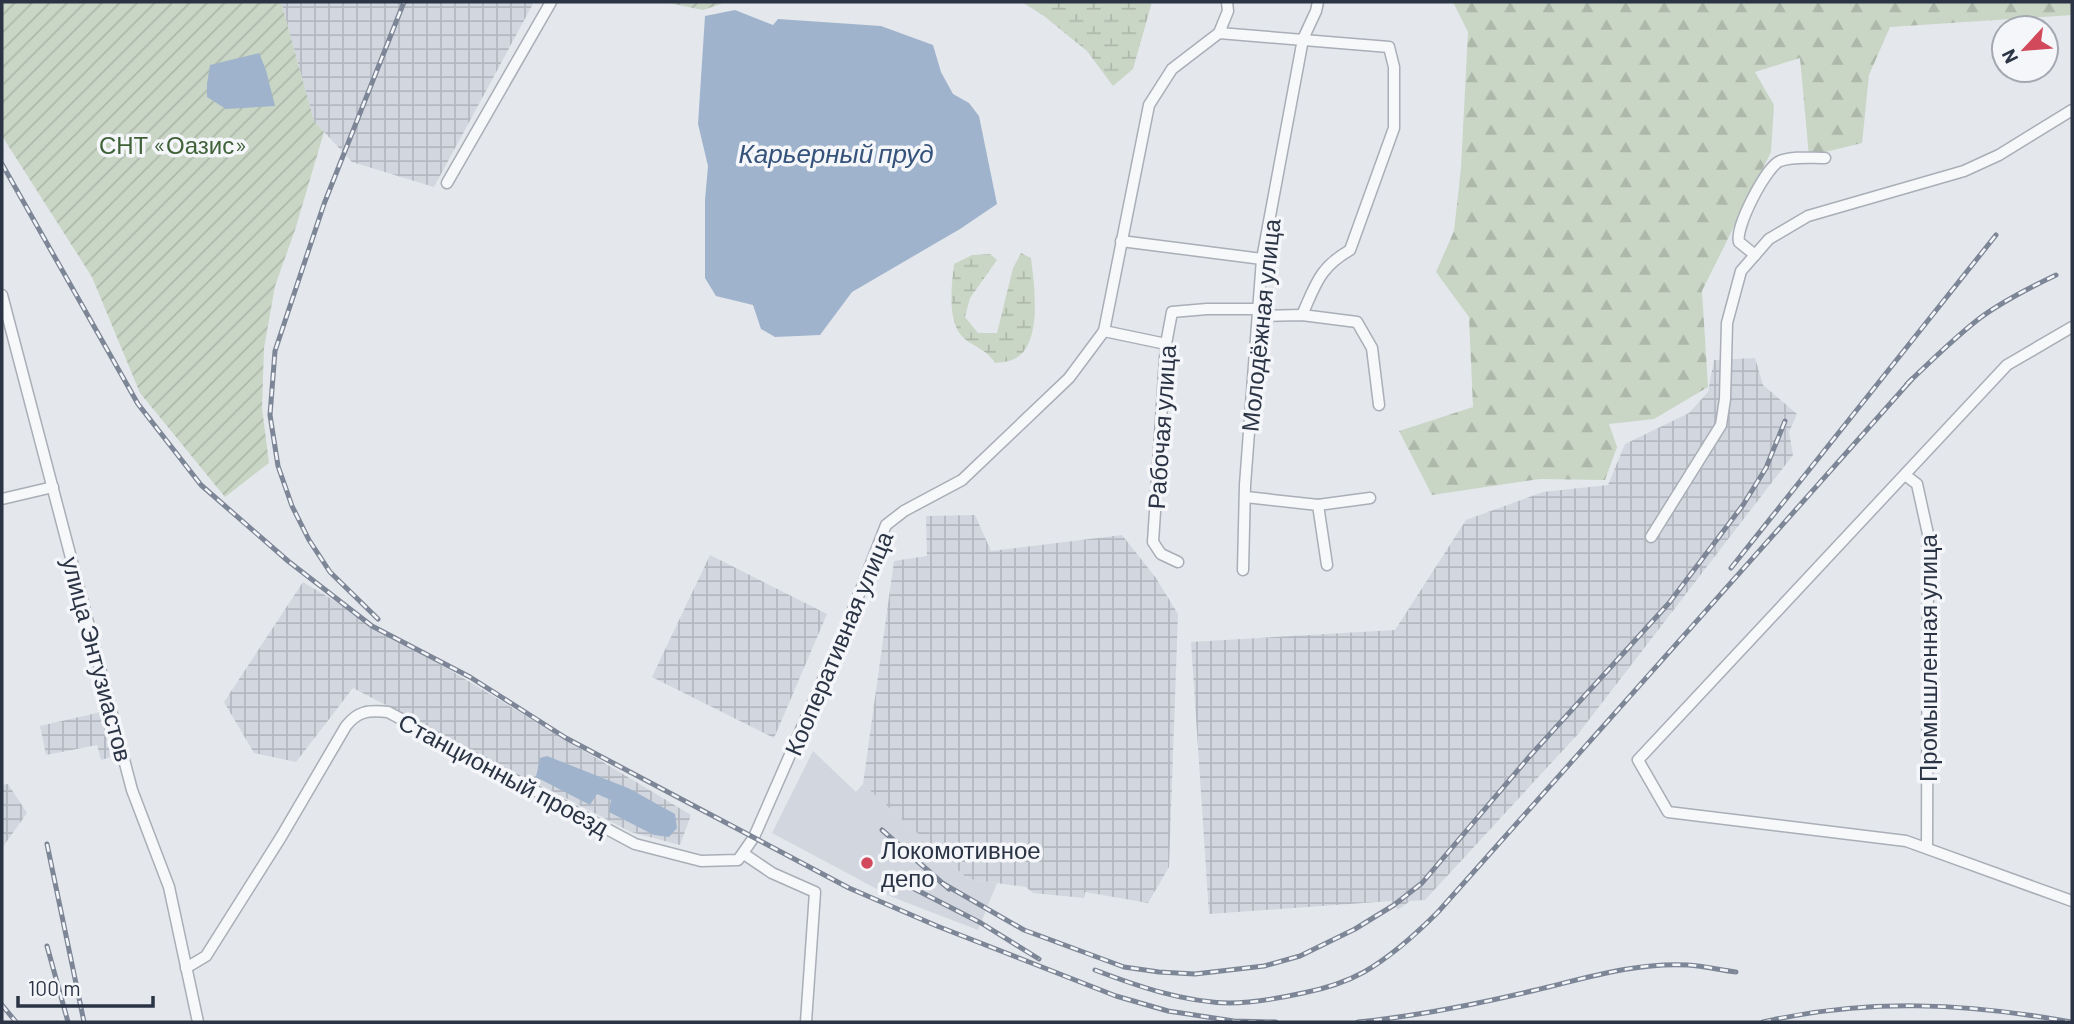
<svg xmlns="http://www.w3.org/2000/svg" width="2074" height="1024" viewBox="0 0 2074 1024" font-family="Barlow,sans-serif">
<style>
.built{fill:#d2d6de}
.industrial{fill:url(#industrial-grid)}
.forest{fill:url(#forest-firs)}
.wetland{fill:url(#wetland-marsh)}
.garden{fill:url(#garden-furrows)}
.water{fill:#9fb4cc}
.lines{fill:none;stroke-linecap:round;stroke-linejoin:round}
.street-casing{stroke:#a9aeb7;stroke-width:13}
.street{stroke:#f7f8fa;stroke-width:10}
.rail-casing{stroke:#7d8696;stroke-width:5}
.rail{stroke:#f4f6f9;stroke-width:2.5;stroke-dasharray:8;stroke-linecap:butt}
.poi-dot{fill:#d1495b;stroke:#f4f6f9;stroke-width:2.5}
.labels{text-anchor:middle;dominant-baseline:central;stroke-width:7;stroke-linejoin:round;paint-order:stroke}
.park-label{font-size:24px;fill:#3f6138;stroke:#f4f6f9}
.street-label{font-size:24px;fill:#2b3445;stroke:#f4f6f9}
.poi-label{font-size:24px;fill:#2b3445;stroke:#f4f6f9;text-anchor:start}
.water-label{font-size:26px;font-style:italic;fill:#34527a;stroke:#f4f6f9}
</style>
<defs>
<pattern id="industrial-grid" width="8" height="8" patternUnits="userSpaceOnUse" patternTransform="scale(1.75)"><rect width="8" height="8" fill="#d2d6de"/><path d="M0 4h8M4 0v8" fill="none" stroke="#b4b8c0"/></pattern>
<pattern id="forest-firs" width="22" height="20" patternUnits="userSpaceOnUse" patternTransform="scale(1.75)"><rect width="22" height="20" fill="#c9d6c5"/><path d="M5 1l3.5 6h-7zM16 11l3.5 6h-7z" fill="#adb8ab"/></pattern>
<pattern id="wetland-marsh" width="20" height="14" patternUnits="userSpaceOnUse" patternTransform="scale(1.75)"><rect width="20" height="14" fill="#c9d6c5"/><path d="M1 5h8M5 5V1M11 12h8M15 12V8" fill="none" stroke="#adb8ab"/></pattern>
<pattern id="garden-furrows" width="10" height="10" patternUnits="userSpaceOnUse" patternTransform="scale(1.75)"><rect width="10" height="10" fill="#c9d6c5"/><path d="M-1 1l2-2M0 10L10 0M9 11l2-2" fill="none" stroke="#adb8ab"/></pattern>
</defs>
<rect width="100%" height="100%" fill="#e4e7ec"/>
<!-- built -->
<path class="built" d="M 813,751 L 856,792 L 863,784 L 968,879 L 997,883 L 978,930 L 892,897 L 772,833 Z"/>
<!-- industrial -->
<g class="industrial">
<path d="M 281,2 L 534,2 L 434,187 L 352,162 L 314,121 Z"/>
<path d="M 1755,358 L 1763,385 L 1797,414 L 1789,432 L 1793,455 L 1578,734 L 1425,900 L 1410,901 L 1398,910 L 1391,901 L 1209,914 L 1191,642 L 1395,630 L 1466,520 L 1543,492 L 1608,485 L 1625,444 L 1689,413 L 1708,392 L 1714,360 Z"/>
<path d="M 975,515 L 991,551 L 1122,535 L 1156,578 L 1178,614 L 1169,867 L 1148,903 L 1085,892 L 1084,898 L 1033,893 L 1026,887 L 968,879 L 863,784 L 894,561 L 927,556 L 926,516 Z"/>
<path d="M 710,555 L 827,614 L 774,738 L 652,677 Z"/>
<path d="M 303,582 L 691,815 L 680,845 L 631,832 L 353,688 L 296,762 L 254,753 L 224,702 Z"/>
<path d="M 101,712 L 111,757 L 101,760 L 97,745 L 46,755 L 40,726 Z"/>
<path d="M 8,784 L 27,813 L 2,848 L 2,785 Z"/>
</g>
<!-- forest -->
<path class="forest" d="M 1453,2 L 2072,2 L 2072,15 L 1890,27 L 1869,75 L 1862,143 L 1809,156 L 1800,58 L 1755,72 L 1774,105 L 1771,152 L 1702,291 L 1708,387 L 1654,419 L 1609,424 L 1617,447 L 1605,480 L 1540,479 L 1432,495 L 1399,431 L 1473,407 L 1469,317 L 1436,272 L 1454,231 L 1461,168 L 1468,32 Z"/>
<!-- wetland -->
<g class="wetland">
<path d="M 1022,2 L 1152,2 L 1133,69 L 1113,86 L 1087,51 L 1044,16 Z"/>
<path d="M 1021,253 L 1031,258 C 1034,284 1044,348 1012,360 C 1007,362 1000,362 995,363 C 986,348 970,346 961,335 C 947,318 952,283 954,264 L 972,255 L 990,254 L 997,260 L 970,298 L 965,317 L 978,333 L 997,333 L 1013,268 Z"/>
</g>
<!-- garden -->
<g class="garden">
<path d="M 2,2 L 281,2 L 314,121 L 324,132 L 295,230 L 275,286 L 264,348 L 262,408 L 269,463 L 225,497 L 140,393 L 92,277 L 2,136 Z"/>
<path d="M 664,2 L 727,2 L 703,10 Z"/>
</g>
<!-- water -->
<g class="water">
<path d="M 735,10 L 773,25 L 778,19 L 881,26 L 933,45 L 941,72 L 953,94 L 969,103 L 979,116 L 997,204 L 960,229 L 852,292 L 820,335 L 775,337 L 761,329 L 753,305 L 716,296 L 705,278 L 705,200 L 708,166 L 698,124 L 705,16 Z"/>
<path d="M 259,53 L 266,70 L 275,106 L 226,109 L 207,97 L 207,84 L 210,65 Z"/>
<path d="M 547,756 L 628,788 L 675,814 L 677,828 L 669,837 L 654,835 L 609,812 L 611,800 L 597,794 L 590,805 L 536,777 L 540,758 Z"/>
</g>
<g class="lines">
<defs>
<g id="street">
<path d="M 1219,33 L 1389,47 L 1394,67 L 1394,128 L 1350,250 C 1319,268 1316,284 1302,315"/>
<path d="M 447,183 L 551,2"/>
<path d="M 1121,241 L 1262,259"/>
<path d="M 1755,255 L 1739,242 C 1735,227 1766,167 1780,161 C 1793,156 1811,158 1825,158"/>
<path d="M 2,295 L 132,790 L 169,887 L 198,1022"/>
<path d="M 2072,327 L 2007,365 L 1638,760 L 1668,812 L 1906,841 L 2072,901"/>
<path d="M 1104,331 L 1166,344"/>
<path d="M 1905,475 L 1917,484 L 1928,534 L 1927,848"/>
<path d="M 1246,497 L 1318,505 L 1370,498"/>
<path d="M 2,499 L 53,487"/>
<path d="M 1318,505 L 1327,565"/>
<path d="M 1651,537 L 1721,425 L 1725,399 L 1727,323 L 1741,271 L 1769,239 L 1808,216 L 1964,171 L 1999,155 L 2072,110"/>
<path d="M 1178,562 L 1161,554 L 1153,542 L 1166,344 L 1172,312 L 1207,309 L 1260,309 L 1265,316 L 1302,315 L 1357,322 L 1372,348 L 1379,405"/>
<path d="M 1243,570 L 1245,485 L 1262,259 L 1303,39 L 1316,11 L 1318,2"/>
<path d="M 744,854 L 772,873 L 815,892 L 806,1022"/>
<path d="M 186,968 L 206,956 L 281,837 L 346,726 C 358,711 368,710 388,712 L 635,844 L 701,861 L 738,860 L 754,837 L 849,620 L 886,525 L 904,511 L 962,480 L 1069,378 L 1104,331 L 1149,105 L 1172,69 L 1219,33 L 1228,11 L 1227,2"/>
</g>
</defs>
<!-- street casing -->
<use href="#street" class="street-casing"/>
<!-- street -->
<use href="#street" class="street"/>
<defs>
<g id="rail">
<path d="M 2,164 L 138,404 L 201,485 L 288,561 L 372,626 L 470,677 L 566,738 L 849,888 L 937,926 L 1116,996 L 1168,1011 L 1234,1021 L 1276,1022"/>
<path d="M 1907,384 C 1931,361 1954,338 1980,318 C 2003,301 2031,287 2056,275"/>
<path d="M 1731,568 L 1996,235"/>
<path d="M 378,619 L 330,572 L 309,540 L 292,506 L 278,466 L 270,415 L 275,351 L 324,204 L 404,2"/>
<path d="M 882,830 L 949,889"/>
<path d="M 47,844 L 84,1022"/>
<path d="M 899,881 L 981,923 L 1039,959"/>
<path d="M 942,883 L 1024,930 L 1124,967 L 1159,972 L 1195,974 L 1264,966 L 1300,956 L 1355,929 L 1394,905 L 1422,883 L 1529,757 L 1669,603 L 1743,505 L 1766,468 L 1785,421"/>
<path d="M 47,946 L 68,1022"/>
<path d="M 1095,970 C 1137,986 1183,1002 1229,1003 C 1253,1003 1280,998 1303,993 C 1323,989 1346,982 1364,972 C 1392,956 1415,935 1438,912 L 1912,379"/>
<path d="M 2,1005 L 16,1022"/>
<path d="M 1358,1022 C 1418,1016 1478,1004 1536,990 C 1586,978 1637,962 1688,965 C 1704,966 1720,970 1736,972"/>
<path d="M 1763,1022 C 1867,998 1967,1003 2071,1022"/>
</g>
</defs>
<!-- rail casing -->
<use href="#rail" class="rail-casing"/>
<!-- rail -->
<use href="#rail" class="rail"/>
</g>
<!-- markers -->
<circle class="poi-dot" cx="867" cy="863" r="7"/>
<g class="labels">
<!-- park labels -->
<g class="park-label">
<text x="173" y="144">СНТ «Оазис»</text>
</g>
<!-- street labels -->
<g class="street-label">
<text transform="translate(1260 325) rotate(-84)">Молодёжная улица</text>
<text transform="translate(1161 427) rotate(-86)">Рабочая улица</text>
<text transform="translate(838 643) rotate(-67)">Кооперативная улица</text>
<text transform="translate(1927 658) rotate(-90)">Промышленная улица</text>
<text transform="translate(98 659) rotate(75)">улица Энтузиастов</text>
<text transform="translate(504 774) rotate(28)">Станционный проезд</text>
</g>
<!-- poi labels -->
<g class="poi-label">
<text x="881" y="849">Локомотивное<tspan x="881" dy="28">депо</tspan></text>
</g>
<!-- water labels -->
<g class="water-label">
<text x="836" y="152">Карьерный пруд</text>
</g>
</g>
<!-- border -->
<rect width="2074" height="1024" fill="none" stroke="#2b3445" stroke-width="7"/>
<!-- north arrow -->
<g transform="translate(2025 49) rotate(244)"><circle r="33" fill="#f4f6f9" stroke="#a4a8b1" stroke-width="2"/>
<path d="M0-5L12 26L0 18L-12 26Z" fill="#d1495b"/>
<text y="-10" font-size="19" font-weight="bold" text-anchor="middle" fill="#2b3445">N</text>
</g>
<!-- scale -->
<path d="M18 996v10h135v-10" fill="none" stroke="#2b3445" stroke-width="3.5"/>
<text x="28" y="996" font-size="21" fill="#2b3445" stroke="#f4f6f9" stroke-width="5" paint-order="stroke">100 m</text>
</svg>
